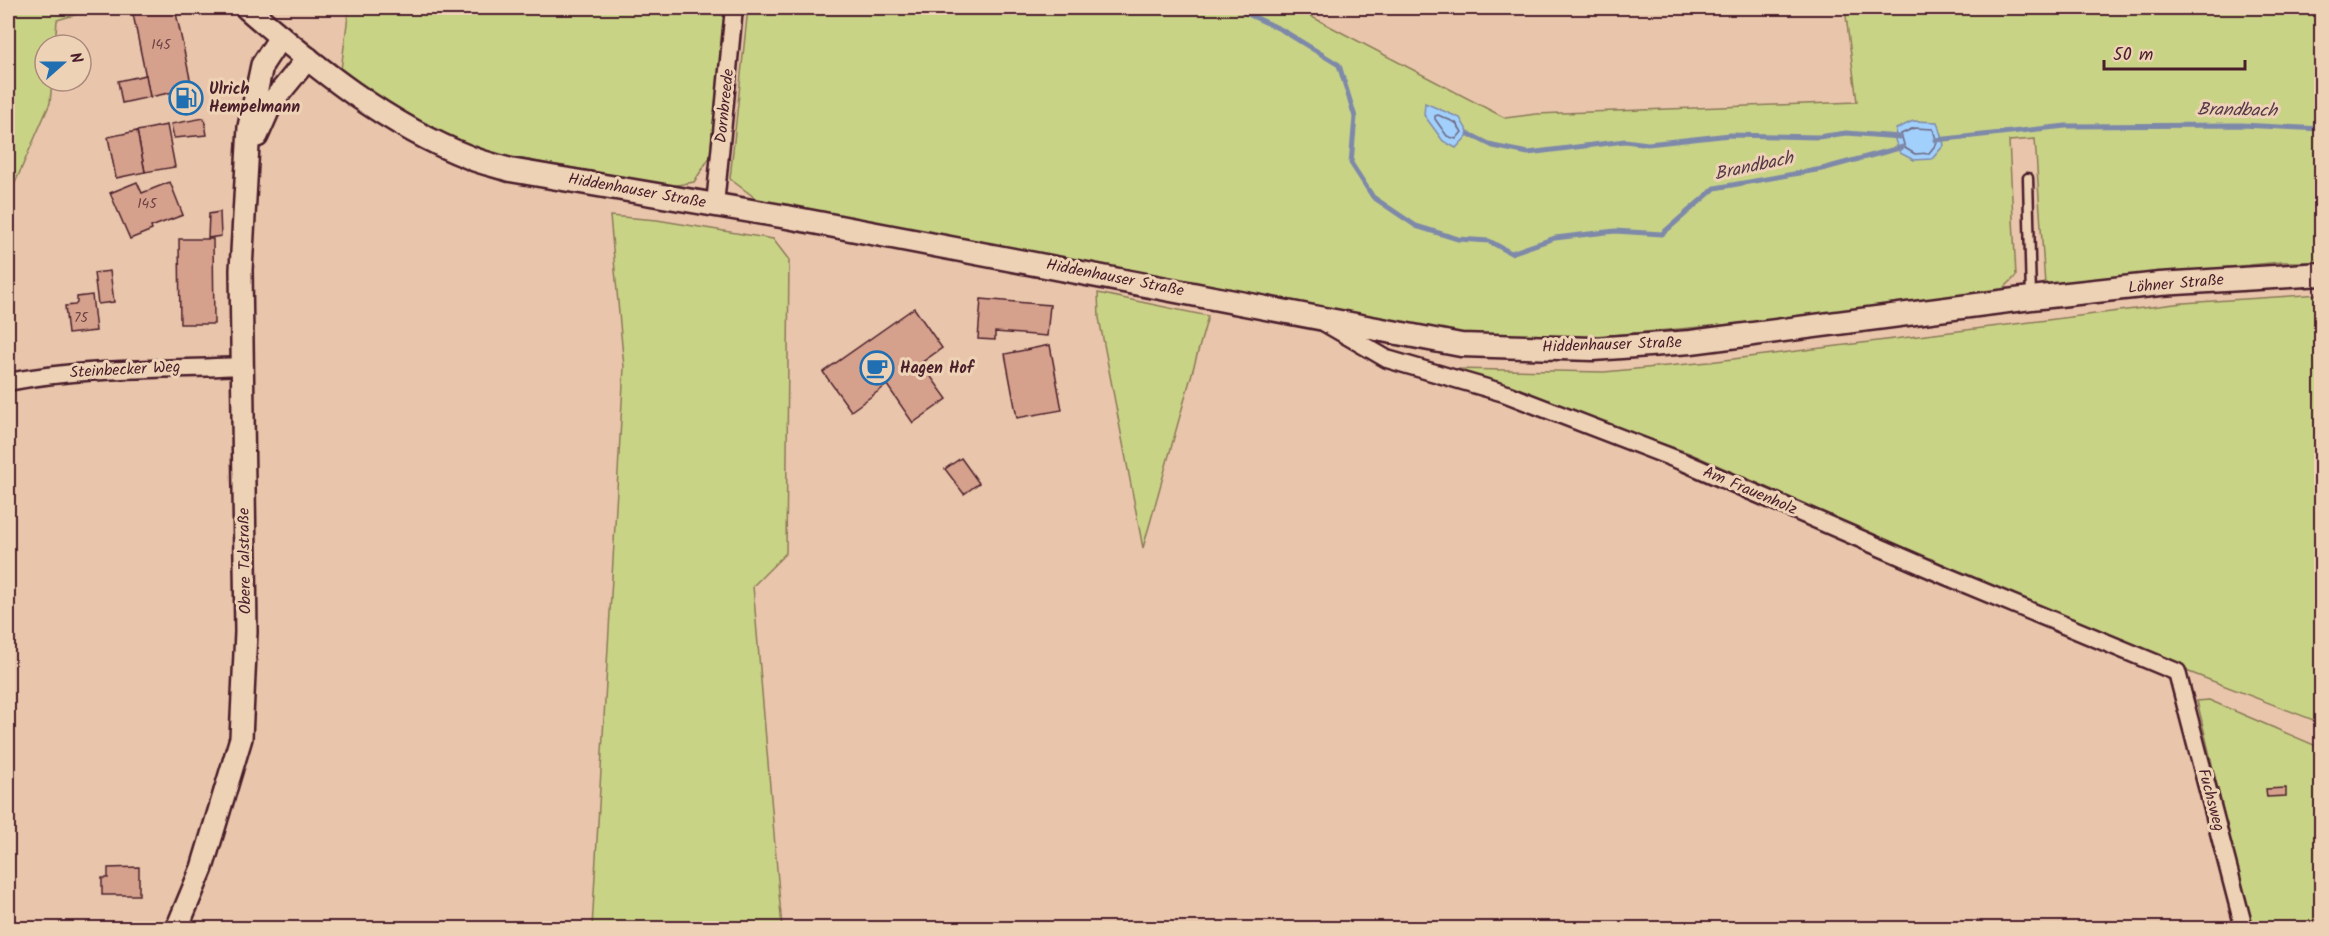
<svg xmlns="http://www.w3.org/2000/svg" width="2329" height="936" viewBox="0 0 2329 936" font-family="Kalam,sans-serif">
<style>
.green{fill:#c9d386;stroke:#8a7958;stroke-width:1.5}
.water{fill:#a1d0fd;stroke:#7e89a9;stroke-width:1.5}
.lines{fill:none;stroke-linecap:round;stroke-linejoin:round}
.shore{stroke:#6d667f;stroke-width:1.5}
.stream{stroke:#7e89a9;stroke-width:5}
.building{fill:#d5a18d;stroke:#4a1f2b;stroke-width:1.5}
.service-casing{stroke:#4a1f2b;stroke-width:13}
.minor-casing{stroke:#4a1f2b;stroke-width:21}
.tertiary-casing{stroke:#4a1f2b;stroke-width:26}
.secondary-casing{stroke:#4a1f2b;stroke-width:27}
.service{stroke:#eed2b5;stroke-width:8}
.minor{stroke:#eed2b5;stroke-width:16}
.tertiary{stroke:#eed2b5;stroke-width:21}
.secondary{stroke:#eed2b5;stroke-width:22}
.labels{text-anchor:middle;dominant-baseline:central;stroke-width:6;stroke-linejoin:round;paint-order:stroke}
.number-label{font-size:14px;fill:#6d4044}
.poi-label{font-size:16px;font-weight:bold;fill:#4a1f2b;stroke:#eed2b5;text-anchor:start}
.street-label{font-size:16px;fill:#4a1f2b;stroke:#eed2b5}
.water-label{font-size:18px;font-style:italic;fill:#573a4a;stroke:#eed2b5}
</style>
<rect width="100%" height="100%" fill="#e9c6ab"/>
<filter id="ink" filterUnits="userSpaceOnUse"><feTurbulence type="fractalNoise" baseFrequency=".0167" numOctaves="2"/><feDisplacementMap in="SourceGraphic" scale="12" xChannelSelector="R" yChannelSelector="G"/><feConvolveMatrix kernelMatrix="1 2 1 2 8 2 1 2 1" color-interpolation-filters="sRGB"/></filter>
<g filter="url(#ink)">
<!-- green -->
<g class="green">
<path d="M 8,8 L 98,8 L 57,20 L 55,45 L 45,45 L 45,81 L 52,81 L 50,103 L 15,183 L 8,186 Z"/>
<path d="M 349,8 L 725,8 L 710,157 L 694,182 L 672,186 L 501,155 L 464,144 L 405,114 L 341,70 Z"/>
<path d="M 748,8 L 1295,8 L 1505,118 L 1536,114 L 1857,102 L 1845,8 L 2321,8 L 2321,262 L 2281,262 L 2045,285 L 2035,139 L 2009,141 L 2016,276 L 1998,294 L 1777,320 L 1580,338 L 1448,334 L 1226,288 L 758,200 L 730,179 Z"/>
<path d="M 610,216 L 657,220 L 773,239 L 789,260 L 786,553 L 753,586 L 782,928 L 592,928 L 624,367 Z"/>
<path d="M 1098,293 L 1208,316 L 1143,548 L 1099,318 Z"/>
<path d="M 2321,294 L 2321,723 L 2189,672 L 1689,453 L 1453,369 L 1604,372 L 1709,362 L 2183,303 Z"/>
<path d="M 2209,700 L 2321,748 L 2321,928 L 2251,928 L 2197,701 Z"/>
</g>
<!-- water -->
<g class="water">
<path d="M 1425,103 L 1460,118 L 1469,134 L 1456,148 L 1443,141 L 1424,115 Z"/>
<path d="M 1913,121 L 1937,122 L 1944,145 L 1932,159 L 1914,160 L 1900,153 L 1895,140 L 1896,129 Z"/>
</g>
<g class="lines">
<!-- shore -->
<g class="shore">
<path d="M 1438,115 L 1456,123 L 1462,132 L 1456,139 L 1447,136 L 1435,119 L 1435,116 Z"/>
<path d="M 1914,128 L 1933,129 L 1937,143 L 1929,153 L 1915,154 L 1905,148 L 1901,134 Z"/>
</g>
<!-- stream -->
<g class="stream">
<path d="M 1235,8 L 1282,30 L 1339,65 L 1355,117 L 1351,163 L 1373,197 L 1416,226 L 1458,239 L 1489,241 L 1511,253 L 1555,238 L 1615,231 L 1662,234 L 1715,188 L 1822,169 L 1903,147"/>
<path d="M 1469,134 L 1493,146 L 1528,153 L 1625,141 L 1648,144 L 1730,135 L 1818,137 L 1846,133 L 1900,137"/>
<path d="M 1936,140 L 2066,126 L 2241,125 L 2322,129"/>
</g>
</g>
<!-- building -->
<g class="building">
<path d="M 163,8 L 175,8 L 192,88 L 150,97 L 133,14 Z"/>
<path d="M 146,75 L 150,97 L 122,103 L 118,81 Z"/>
<path d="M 204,118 L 207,135 L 174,138 L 171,124 Z"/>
<path d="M 167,125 L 175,167 L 145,172 L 137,131 Z"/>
<path d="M 137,131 L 145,172 L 116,178 L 108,137 Z"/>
<path d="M 137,182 L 142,193 L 170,182 L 183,215 L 151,227 L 152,230 L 130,239 L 110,193 Z"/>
<path d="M 220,212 L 221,236 L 208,238 L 209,214 Z"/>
<path d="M 179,239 L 213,239 L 214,324 L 180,324 Z"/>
<path d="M 110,271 L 114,302 L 98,304 L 94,273 Z"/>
<path d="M 92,295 L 96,331 L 68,334 L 65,306 L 75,305 L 77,303 L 77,297 Z"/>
<path d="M 981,299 L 1050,305 L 1047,336 L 995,332 L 995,340 L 978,339 Z"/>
<path d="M 914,308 L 942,348 L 921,363 L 947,399 L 913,423 L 887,385 L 851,411 L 823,372 Z"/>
<path d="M 1050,345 L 1062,410 L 1017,418 L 1005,354 Z"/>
<path d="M 961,458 L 979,483 L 964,494 L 945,469 Z"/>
<path d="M 2286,788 L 2286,796 L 2267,797 L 2266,789 Z"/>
<path d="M 139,867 L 139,895 L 102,895 L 102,878 L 108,878 L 108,868 Z"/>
</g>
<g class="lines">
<defs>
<path id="service" d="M 2028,178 L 2031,298"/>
<g id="minor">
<path d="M 715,205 L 734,8"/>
<path d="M 1325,323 L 1387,359 L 1504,393 L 1686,463 L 1946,576 L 2177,672 L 2244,928"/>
<path d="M 8,382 C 85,367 164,370 243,366"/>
</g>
<g id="tertiary">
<path d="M 257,136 L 272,102 L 308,58"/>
<path d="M 177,928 L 202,868 L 241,738 L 246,632 L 241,270 L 249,127 L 262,65 L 281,36"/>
</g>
<path id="secondary" d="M 247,8 C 315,67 386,125 471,158 C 483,163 497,166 510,170 L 787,217 L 1461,345 L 1593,349 L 1691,342 L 2031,298 L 2160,284 L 2322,274"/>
</defs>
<!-- service casing -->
<use href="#service" class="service-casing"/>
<!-- minor casing -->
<use href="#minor" class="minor-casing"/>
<!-- tertiary casing -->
<use href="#tertiary" class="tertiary-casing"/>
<!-- secondary casing -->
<use href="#secondary" class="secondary-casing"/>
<!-- service -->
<use href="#service" class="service"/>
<!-- minor -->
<use href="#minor" class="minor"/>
<!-- tertiary -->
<use href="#tertiary" class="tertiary"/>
<!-- secondary -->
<use href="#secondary" class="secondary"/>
</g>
</g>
<!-- icons -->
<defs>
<symbol id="fuel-ring" viewBox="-11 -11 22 22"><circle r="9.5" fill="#eed2b5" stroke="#1f6fb2" stroke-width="1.5"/><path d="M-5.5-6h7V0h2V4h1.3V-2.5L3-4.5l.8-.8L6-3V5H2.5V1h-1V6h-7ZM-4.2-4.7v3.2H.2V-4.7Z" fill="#1f6fb2"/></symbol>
<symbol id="cafe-ring" viewBox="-11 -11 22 22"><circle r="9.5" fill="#eed2b5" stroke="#1f6fb2" stroke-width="1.5"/><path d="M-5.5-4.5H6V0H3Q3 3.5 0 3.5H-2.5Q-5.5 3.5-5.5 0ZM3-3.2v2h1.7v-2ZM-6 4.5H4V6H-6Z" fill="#1f6fb2"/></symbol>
</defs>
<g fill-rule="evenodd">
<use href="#fuel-ring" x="167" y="79" width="38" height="38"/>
<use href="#cafe-ring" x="858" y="349" width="38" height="38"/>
</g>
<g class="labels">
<!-- number labels -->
<g class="number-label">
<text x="161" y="45">145</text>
<text x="147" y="204">145</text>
<text x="81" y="318">75</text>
</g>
<!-- poi labels -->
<g class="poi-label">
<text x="209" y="89">Ulrich<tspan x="209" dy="18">Hempelmann</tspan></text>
<text x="900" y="368">Hagen Hof</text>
</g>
<!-- street labels -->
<g class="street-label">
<text transform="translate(725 106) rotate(-84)">Dornbreede</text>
<text transform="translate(637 191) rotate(10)">Hiddenhauser Straße</text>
<text transform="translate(1115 278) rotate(11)">Hiddenhauser Straße</text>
<text transform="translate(2176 284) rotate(-5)">Löhner Straße</text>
<text transform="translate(1612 345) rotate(-2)">Hiddenhauser Straße</text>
<text transform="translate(125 370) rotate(-3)">Steinbecker Weg</text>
<text transform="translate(1750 491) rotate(23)">Am Frauenholz</text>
<text transform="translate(245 561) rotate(-91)">Obere Talstraße</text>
<text transform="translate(2211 800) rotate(75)">Fuchsweg</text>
</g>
<!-- water labels -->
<g class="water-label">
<text transform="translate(2237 111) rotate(1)">Brandbach</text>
<text transform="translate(1754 167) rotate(-12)">Brandbach</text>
</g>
</g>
<!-- margin -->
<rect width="2329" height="936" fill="none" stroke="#eed2b5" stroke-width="30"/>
<rect x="15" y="15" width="2299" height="906" fill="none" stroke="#4a1f2b" stroke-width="2" filter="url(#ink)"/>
<!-- north arrow -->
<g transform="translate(63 63) rotate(69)"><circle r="28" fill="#eed2b5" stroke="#ac8a7e" stroke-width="1.5"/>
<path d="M0-4.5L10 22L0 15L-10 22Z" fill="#1f6fb2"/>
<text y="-9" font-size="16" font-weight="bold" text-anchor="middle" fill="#4a1f2b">N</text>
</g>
<!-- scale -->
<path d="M2104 60v9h141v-9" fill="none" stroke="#4a1f2b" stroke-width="3"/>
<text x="2113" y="60" font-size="18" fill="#4a1f2b" stroke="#eed2b5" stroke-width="4.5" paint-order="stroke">50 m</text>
</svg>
